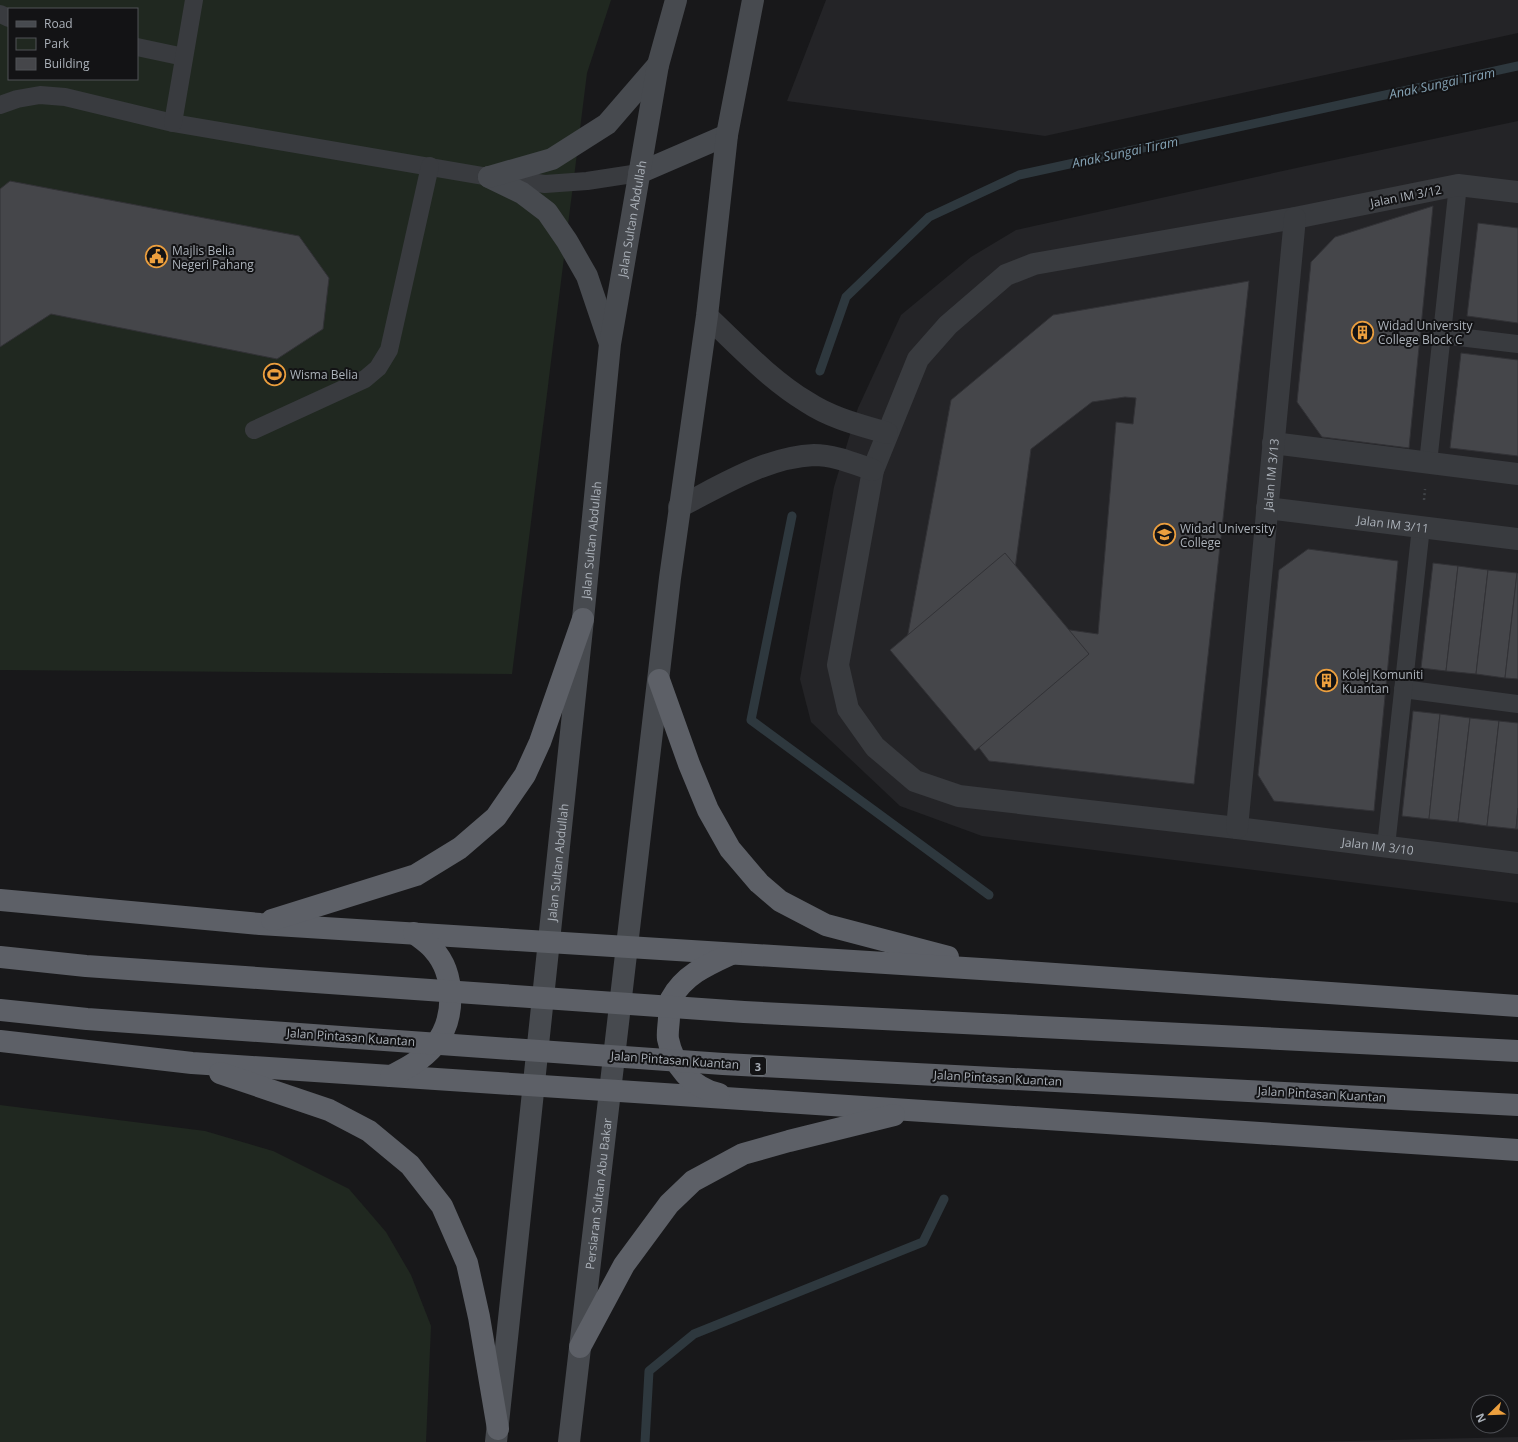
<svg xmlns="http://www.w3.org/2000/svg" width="1518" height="1442" viewBox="0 0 1518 1442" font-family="'Open Sans',sans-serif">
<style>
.built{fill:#242427}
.green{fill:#202820;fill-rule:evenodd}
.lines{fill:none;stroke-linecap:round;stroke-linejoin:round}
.stream{stroke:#2e383e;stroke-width:9}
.building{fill:#45464a;stroke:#323236;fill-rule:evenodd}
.path{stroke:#3f4246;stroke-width:2.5;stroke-dasharray:2 3;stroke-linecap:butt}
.service{stroke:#393b3f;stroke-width:18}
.minor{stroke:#393b3f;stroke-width:22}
.secondary{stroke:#474a4f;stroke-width:22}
.trunk{stroke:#5d6067;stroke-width:22}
.trunk-bridge{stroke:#5d6067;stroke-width:22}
.labels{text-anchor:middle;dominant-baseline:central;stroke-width:4;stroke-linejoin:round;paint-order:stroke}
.shield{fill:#131315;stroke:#7d8288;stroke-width:1}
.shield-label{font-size:11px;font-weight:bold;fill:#abb1b9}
.street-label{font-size:12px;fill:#abb1b9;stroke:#131315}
.poi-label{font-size:12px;fill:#abb1b9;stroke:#131315;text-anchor:start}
.water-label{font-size:13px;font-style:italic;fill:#83a1b3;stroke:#131315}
</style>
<rect width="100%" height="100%" fill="#18181a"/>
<!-- built -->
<g class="built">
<path d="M 826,0 L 1518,0 L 1518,33 L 1045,136 L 787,101 Z"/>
<path d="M 1518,121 L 1518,903 L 982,836 L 900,806 L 811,722 L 800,679 L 834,487 L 858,408 L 901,315 L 971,257 L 1016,230 L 1301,167 Z"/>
<path d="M 1518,1437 L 1518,1442 L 1305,1442 Z"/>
</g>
<!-- green -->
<g class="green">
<path d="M 0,0 L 611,0 L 587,73 L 512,674 L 0,670 ZM 9,9 L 137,9 L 137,79 L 9,79 Z"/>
<path d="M 0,1105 L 205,1131 L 273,1151 L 349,1189 L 386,1232 L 411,1275 L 431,1326 L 426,1442 L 0,1442 Z"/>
</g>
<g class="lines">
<!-- stream -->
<g class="stream">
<path d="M 820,371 L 846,297 L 929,217 L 1019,175 L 1518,66"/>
<path d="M 792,516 L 751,720 L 989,895"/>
<path d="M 645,1442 L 649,1371 L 694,1334 L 923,1242 L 944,1199"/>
</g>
</g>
<!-- building -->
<g class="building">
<path d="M 10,181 L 299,236 L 329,278 L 323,329 L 277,359 L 51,314 L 0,347 L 0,189 Z"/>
<path d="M 1433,206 L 1409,448 L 1322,437 L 1297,402 L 1311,262 L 1335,237 Z"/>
<path d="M 1478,223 L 1518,228 L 1518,323 L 1467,316 Z"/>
<path d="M 1249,281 L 1194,784 L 989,761 L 905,650 L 951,400 L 1053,315 ZM 1125,397 L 1136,398 L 1133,424 L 1116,422 L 1098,634 L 1008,621 L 1031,449 L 1092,402 Z"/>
<path d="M 1461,353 L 1518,360 L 1518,456 L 1450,448 Z"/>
<path d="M 1308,549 L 1398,561 L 1374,811 L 1274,801 L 1258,775 L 1279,570 Z"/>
<path d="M 1005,553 L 1089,654 L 975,751 L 890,650 Z"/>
<path d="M 1433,563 L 1458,566 L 1446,671 L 1421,668 Z"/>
<path d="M 1458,566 L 1488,570 L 1476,674 L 1446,671 Z"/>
<path d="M 1488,570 L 1517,573 L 1505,678 L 1476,674 Z"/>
<path d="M 1517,573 L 1518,574 L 1518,679 L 1505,678 Z"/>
<path d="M 1413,711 L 1440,714 L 1429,819 L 1402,816 Z"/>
<path d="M 1440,714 L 1470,718 L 1458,822 L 1429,819 Z"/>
<path d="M 1470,718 L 1499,721 L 1487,826 L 1458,822 Z"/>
<path d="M 1499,721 L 1518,723 L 1518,808 L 1516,829 L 1487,826 Z"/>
<path d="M 1518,808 L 1518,829 L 1516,829 Z"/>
</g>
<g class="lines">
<!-- path -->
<path class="path" d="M 1424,500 L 1425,489"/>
<!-- service -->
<g class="service">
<path d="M 0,14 L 9,18"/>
<path d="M 137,47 L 184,57"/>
<path d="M 0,105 L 17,99 L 40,95 L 65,97 L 173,123 L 489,177 L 545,184 L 587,181 L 639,173"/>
<path d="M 173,123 L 194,0"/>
<path d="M 1442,335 L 1518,344"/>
<path d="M 254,430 L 365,379 L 378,368 L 389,350 L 430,166"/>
<path d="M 1428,463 L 1458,185"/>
<path d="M 1403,689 L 1518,704"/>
<path d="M 1386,846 L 1421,527"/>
</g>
<!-- minor -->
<g class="minor">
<path id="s1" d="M 1518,192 L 1458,185 L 1295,218 L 1034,264 L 1006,275 L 948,325 L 918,359 L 873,470 L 838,665 L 848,709 L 875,747 L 915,781 L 959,796 L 1237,828 L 1518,863"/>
<path d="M 707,316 C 739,346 769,379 807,402 C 831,418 860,425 887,433"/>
<path d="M 1273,443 L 1518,474"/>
<path d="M 679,507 C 721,486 766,457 814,455 C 834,455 855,464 873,470"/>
<path id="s2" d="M 1267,508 L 1518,539"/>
<path id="s3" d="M 1237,828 L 1295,218"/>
</g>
<!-- secondary -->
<g class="secondary">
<path d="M 639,173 L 727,135"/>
<path d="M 489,177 L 522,193 L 547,212 L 567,241 L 587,276 L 609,341"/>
<path d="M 489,177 L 552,159 L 607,124 L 658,65"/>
<path id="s4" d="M 496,1442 L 583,619 L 610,344 L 658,65 L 676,0"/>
<path id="s5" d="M 569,1442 L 670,578 L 707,316 L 727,135 L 753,0"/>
</g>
<!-- trunk -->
<g class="trunk">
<path d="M 659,680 L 689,764 L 708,810 L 730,849 L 759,883 L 780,901 L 826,925 L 948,957"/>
<path d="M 0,900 L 260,924 L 997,970 L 1518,1006"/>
<path d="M 272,920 L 416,875 L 460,848 L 496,817 L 525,775 L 540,742 L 583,619"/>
<path d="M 0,1041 L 192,1063 L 1518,1150"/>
<path d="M 220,1073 L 329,1110 L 369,1131 L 410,1165 L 442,1206 L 467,1263 L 479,1317 L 498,1429"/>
<path d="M 391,1076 C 407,1068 422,1060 434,1046 C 456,1020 456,974 433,949 C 428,943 420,938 414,933"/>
<path d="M 719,1094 C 692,1088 673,1065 668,1039 C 667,1032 669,1024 669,1017 C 670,1012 669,1004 671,999 C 684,975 707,965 731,954"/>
<path d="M 580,1347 L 624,1265 L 669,1204 L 693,1181 L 743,1154 L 789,1141 L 894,1115"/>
</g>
<!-- trunk-bridge -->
<g class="trunk-bridge">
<path d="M 0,957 L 86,966 L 744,1012 L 1518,1051"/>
<path d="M 0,1010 L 87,1019 L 723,1064 L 1518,1105"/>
</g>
</g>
<!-- icons -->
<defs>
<symbol id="civic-ring" viewBox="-11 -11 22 22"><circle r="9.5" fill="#131315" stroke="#ec9f3e" stroke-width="1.5"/><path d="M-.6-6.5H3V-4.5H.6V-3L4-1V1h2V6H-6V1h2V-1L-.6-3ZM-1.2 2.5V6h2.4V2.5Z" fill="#ec9f3e"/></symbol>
<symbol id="building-ring" viewBox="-11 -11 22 22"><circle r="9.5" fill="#131315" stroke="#ec9f3e" stroke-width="1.5"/><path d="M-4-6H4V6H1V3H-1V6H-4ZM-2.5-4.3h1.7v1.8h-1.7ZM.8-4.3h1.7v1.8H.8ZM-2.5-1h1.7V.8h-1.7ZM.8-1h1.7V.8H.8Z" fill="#ec9f3e"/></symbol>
<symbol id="stadium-ring" viewBox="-11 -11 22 22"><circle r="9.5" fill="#131315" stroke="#ec9f3e" stroke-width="1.5"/><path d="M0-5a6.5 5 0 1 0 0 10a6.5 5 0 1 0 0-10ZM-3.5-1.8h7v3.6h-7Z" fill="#ec9f3e"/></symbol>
<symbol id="university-ring" viewBox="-11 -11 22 22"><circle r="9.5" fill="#131315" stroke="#ec9f3e" stroke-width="1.5"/><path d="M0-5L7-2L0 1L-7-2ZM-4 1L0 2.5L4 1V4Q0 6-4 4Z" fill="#ec9f3e"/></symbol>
</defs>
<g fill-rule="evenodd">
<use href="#civic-ring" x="144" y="244" width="25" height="25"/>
<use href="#building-ring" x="1350" y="320" width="25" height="25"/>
<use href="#stadium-ring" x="262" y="362" width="25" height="25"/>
<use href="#university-ring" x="1152" y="522" width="25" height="25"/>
<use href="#building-ring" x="1314" y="668" width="25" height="25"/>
</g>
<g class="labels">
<!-- shield labels -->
<rect class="shield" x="750" y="1057" width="16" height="18" rx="3"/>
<g class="shield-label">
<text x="758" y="1066">3</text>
</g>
<!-- street labels -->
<g class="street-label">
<text transform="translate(1406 196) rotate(-11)">Jalan IM 3/12</text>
<text stroke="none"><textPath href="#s4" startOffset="1231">Jalan Sultan Abdullah</textPath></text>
<text stroke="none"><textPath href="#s3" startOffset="355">Jalan IM 3/13</textPath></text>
<text stroke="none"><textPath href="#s2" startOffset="127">Jalan IM 3/11</textPath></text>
<text stroke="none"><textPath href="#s4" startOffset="907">Jalan Sultan Abdullah</textPath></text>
<text stroke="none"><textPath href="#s1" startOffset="1574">Jalan IM 3/10</textPath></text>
<text stroke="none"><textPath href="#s4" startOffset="583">Jalan Sultan Abdullah</textPath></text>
<text transform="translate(351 1037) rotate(4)">Jalan Pintasan Kuantan</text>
<text transform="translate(675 1060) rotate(4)">Jalan Pintasan Kuantan</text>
<text transform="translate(998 1078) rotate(3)">Jalan Pintasan Kuantan</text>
<text transform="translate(1322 1094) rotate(3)">Jalan Pintasan Kuantan</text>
<text stroke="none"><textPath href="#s5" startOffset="250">Persiaran Sultan Abu Bakar</textPath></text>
</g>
<!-- poi labels -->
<g class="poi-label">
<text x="172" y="250">Majlis Belia<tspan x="172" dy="14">Negeri Pahang</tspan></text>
<text x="1378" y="325">Widad University<tspan x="1378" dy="14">College Block C</tspan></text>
<text x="290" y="374">Wisma Belia</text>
<text x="1180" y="528">Widad University<tspan x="1180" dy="14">College</tspan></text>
<text x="1342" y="674">Kolej Komuniti<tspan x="1342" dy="14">Kuantan</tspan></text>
</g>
<!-- water labels -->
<g class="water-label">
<text transform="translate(1442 83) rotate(-12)">Anak Sungai Tiram</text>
<text transform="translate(1125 152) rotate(-12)">Anak Sungai Tiram</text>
</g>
</g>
<!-- legend -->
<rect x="8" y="8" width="130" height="72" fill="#131315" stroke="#505257"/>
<rect x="16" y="21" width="20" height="6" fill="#474a4f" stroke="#505257"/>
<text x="44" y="28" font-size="12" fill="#abb1b9">Road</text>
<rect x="16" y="38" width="20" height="12" fill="#202820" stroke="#505257"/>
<text x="44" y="48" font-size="12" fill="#abb1b9">Park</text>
<rect x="16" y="58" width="20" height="12" fill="#45464a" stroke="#505257"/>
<text x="44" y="68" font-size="12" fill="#abb1b9">Building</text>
<!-- north arrow -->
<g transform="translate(1490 1414) rotate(247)"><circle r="19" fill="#131315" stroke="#505257"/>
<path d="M0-3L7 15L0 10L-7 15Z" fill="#ec9f3e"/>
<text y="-6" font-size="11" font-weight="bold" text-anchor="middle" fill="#abb1b9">N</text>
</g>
</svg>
